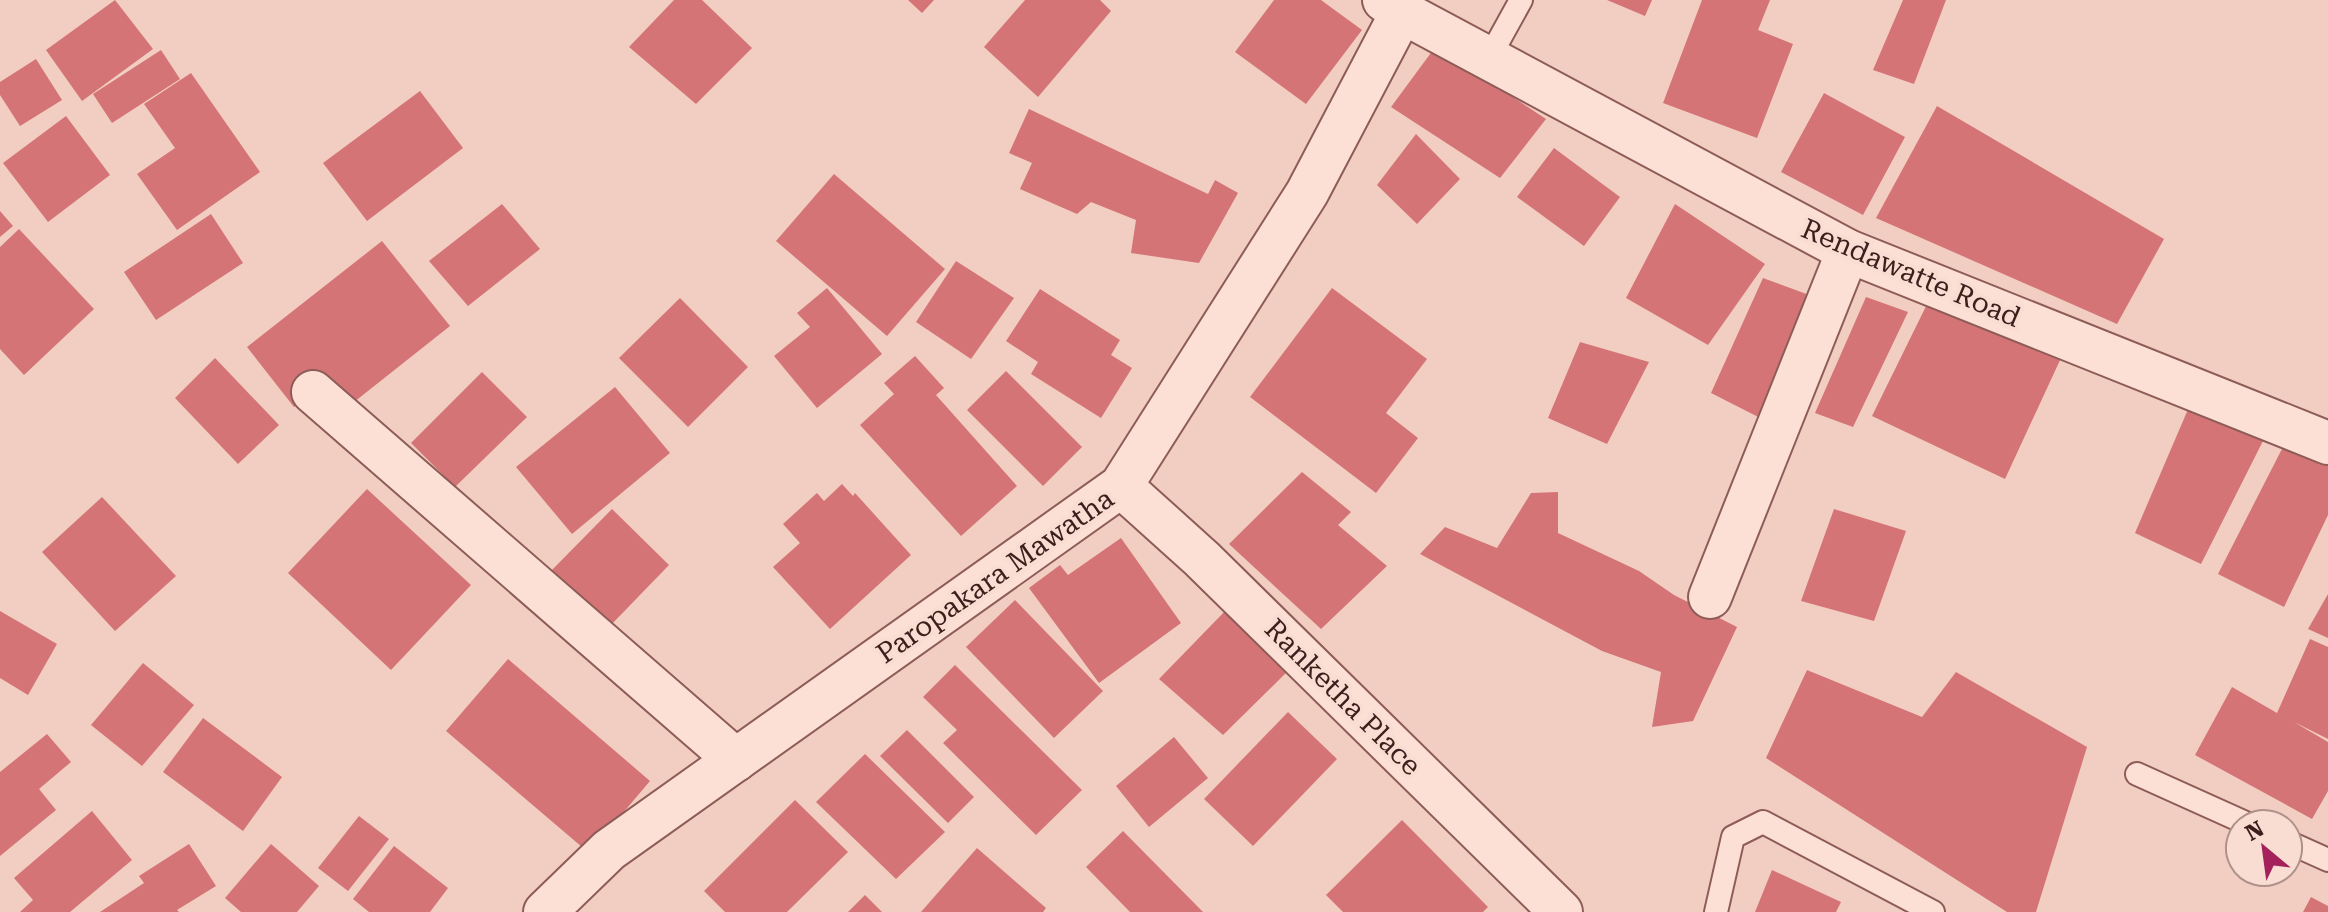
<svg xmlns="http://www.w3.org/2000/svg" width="2328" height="912" viewBox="0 0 2328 912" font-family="'Roboto Serif',serif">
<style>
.building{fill:#d47476}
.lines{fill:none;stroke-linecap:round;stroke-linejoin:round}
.lane-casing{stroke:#8e5c57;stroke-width:26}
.street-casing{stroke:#8e5c57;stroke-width:46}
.lane{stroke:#fce0d6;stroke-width:22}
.street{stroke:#fce0d6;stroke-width:42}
.labels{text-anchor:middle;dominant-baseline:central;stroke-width:8;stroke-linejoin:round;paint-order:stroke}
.street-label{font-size:28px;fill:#3d1e1d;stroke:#f9ddd2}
</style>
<rect width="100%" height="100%" fill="#f2cec2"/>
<!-- building -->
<g class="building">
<path d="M 115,0 L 153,49 L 82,101 L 46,50 Z"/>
<path d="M 674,0 L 702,0 L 752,48 L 696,104 L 629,47 Z"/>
<path d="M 908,0 L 934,0 L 922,13 Z"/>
<path d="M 1025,0 L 1100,0 L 1111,11 L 1038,97 L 984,47 Z"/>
<path d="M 1274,0 L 1321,0 L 1362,30 L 1306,104 L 1235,52 Z"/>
<path d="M 1607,0 L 1652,0 L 1645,16 Z"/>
<path d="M 1702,0 L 1770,0 L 1758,30 L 1793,44 L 1757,138 L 1663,103 Z"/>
<path d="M 1903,0 L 1946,0 L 1914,84 L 1873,70 Z"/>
<path d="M 1436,46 L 1546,119 L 1500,178 L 1391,107 Z"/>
<path d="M 161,50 L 180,79 L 112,123 L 93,94 Z"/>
<path d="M 36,59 L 62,100 L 20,126 L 0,95 L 0,82 Z"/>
<path d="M 191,73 L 260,172 L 177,230 L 137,174 L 175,148 L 144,104 Z"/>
<path d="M 420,91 L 463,148 L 367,221 L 323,163 Z"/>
<path d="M 1824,93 L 1905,137 L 1863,215 L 1781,172 Z"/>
<path d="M 1937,106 L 2164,239 L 2117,324 L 1876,218 Z"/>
<path d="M 1029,109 L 1208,194 L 1215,180 L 1238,193 L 1199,263 L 1131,253 L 1136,220 L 1091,202 L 1077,214 L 1020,189 L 1032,163 L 1009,153 Z"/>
<path d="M 66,116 L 110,175 L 48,222 L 3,163 Z"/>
<path d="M 1416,134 L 1460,179 L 1417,224 L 1377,185 Z"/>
<path d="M 1554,148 L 1620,197 L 1584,246 L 1517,197 Z"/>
<path d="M 834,174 L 945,269 L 887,336 L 776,241 Z"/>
<path d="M 502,204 L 540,249 L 468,306 L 429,261 Z"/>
<path d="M 1675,204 L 1765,264 L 1708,345 L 1626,298 Z"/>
<path d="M 0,211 L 13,226 L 0,237 Z"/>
<path d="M 211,214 L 243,263 L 156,320 L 124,272 Z"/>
<path d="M 19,229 L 94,309 L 24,375 L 0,349 L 0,247 Z"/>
<path d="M 382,241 L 450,326 L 349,406 L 329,380 L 294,407 L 247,347 Z"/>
<path d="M 956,261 L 1014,298 L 971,359 L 916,322 Z"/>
<path d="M 1763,278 L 1820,299 L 1774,425 L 1711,393 Z"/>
<path d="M 827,288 L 882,354 L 817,408 L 774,356 L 810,327 L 797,313 Z"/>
<path d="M 1332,288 L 1427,359 L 1386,413 L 1418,438 L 1376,493 L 1250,397 Z"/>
<path d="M 1040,289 L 1120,340 L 1111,355 L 1132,368 L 1101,418 L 1031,374 L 1038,362 L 1006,341 Z"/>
<path d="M 1934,290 L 2067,345 L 2005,479 L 1872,416 Z"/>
<path d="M 1866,297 L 1908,312 L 1853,427 L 1815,413 Z"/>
<path d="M 680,298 L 748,367 L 688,427 L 619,358 Z"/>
<path d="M 1580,342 L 1649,362 L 1607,444 L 1548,418 Z"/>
<path d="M 915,356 L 944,388 L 936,395 L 1017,486 L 961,536 L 860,425 L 894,394 L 884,383 Z"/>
<path d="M 215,358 L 279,425 L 238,464 L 175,398 Z"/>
<path d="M 1006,371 L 1082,447 L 1043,486 L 967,410 Z"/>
<path d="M 482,372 L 527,417 L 455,487 L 411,443 Z"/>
<path d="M 615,387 L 670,453 L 572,534 L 516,467 Z"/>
<path d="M 2189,407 L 2265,437 L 2201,564 L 2135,533 Z"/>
<path d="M 2285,443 L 2328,458 L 2328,515 L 2284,607 L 2218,574 Z"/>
<path d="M 1302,472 L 1351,512 L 1338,525 L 1387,566 L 1321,629 L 1229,544 Z"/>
<path d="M 842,484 L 853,496 L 855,493 L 911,555 L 830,629 L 773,567 L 800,543 L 783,524 L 817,493 L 824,501 Z"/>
<path d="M 367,489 L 471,585 L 391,670 L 288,573 Z"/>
<path d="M 1558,492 L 1558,533 L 1639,571 L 1674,595 L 1737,627 L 1693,721 L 1652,727 L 1661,672 L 1602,651 L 1420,554 L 1445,527 L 1497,548 L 1531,493 Z"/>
<path d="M 102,497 L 176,576 L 115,631 L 42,552 Z"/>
<path d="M 612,509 L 669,565 L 609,627 L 551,571 Z"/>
<path d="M 1834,509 L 1906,531 L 1874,621 L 1801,601 Z"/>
<path d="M 1121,538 L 1181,623 L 1099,683 L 1029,588 L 1060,565 L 1068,575 Z"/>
<path d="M 2328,594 L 2328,638 L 2308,629 Z"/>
<path d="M 1015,600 L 1103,691 L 1054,738 L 966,647 Z"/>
<path d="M 1228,608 L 1291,668 L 1223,735 L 1159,679 Z"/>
<path d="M 0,611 L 57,644 L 28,695 L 0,678 Z"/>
<path d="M 2310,639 L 2328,647 L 2328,739 L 2294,722 L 2328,742 L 2328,791 L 2312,819 L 2195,755 L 2232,687 L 2277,713 Z"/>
<path d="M 508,659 L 650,781 L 589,853 L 446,731 Z"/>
<path d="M 143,663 L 194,705 L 142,766 L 91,725 Z"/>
<path d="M 955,665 L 1082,790 L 1036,835 L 943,743 L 957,730 L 923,697 Z"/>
<path d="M 1807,670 L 1922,717 L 1956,672 L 2087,747 L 2036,912 L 2007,912 L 1766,758 Z"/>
<path d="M 1288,712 L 1337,759 L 1253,846 L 1204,799 Z"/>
<path d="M 203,718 L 282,777 L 243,831 L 163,772 Z"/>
<path d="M 907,730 L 974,797 L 948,823 L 880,756 Z"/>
<path d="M 47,734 L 71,762 L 39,789 L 56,810 L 0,856 L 0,772 Z"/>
<path d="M 1174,737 L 1208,778 L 1149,827 L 1116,786 Z"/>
<path d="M 865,754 L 945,832 L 896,879 L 816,802 Z"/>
<path d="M 795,800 L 848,852 L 787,912 L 725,912 L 704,891 Z"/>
<path d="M 92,811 L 132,860 L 70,912 L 20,912 L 33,900 L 14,878 Z"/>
<path d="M 359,816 L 389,839 L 348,891 L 318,868 Z"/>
<path d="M 1402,820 L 1488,907 L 1483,912 L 1343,912 L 1326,895 Z"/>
<path d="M 1123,831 L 1203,912 L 1130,912 L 1086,867 Z"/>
<path d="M 189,844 L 216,886 L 177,910 L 179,912 L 100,912 L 144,883 L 139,876 Z"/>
<path d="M 271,844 L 319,886 L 297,912 L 241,912 L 225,898 Z"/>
<path d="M 394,846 L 448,888 L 430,912 L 369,912 L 353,899 Z"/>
<path d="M 977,848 L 1046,908 L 1043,912 L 921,912 Z"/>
<path d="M 1772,870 L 1841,902 L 1836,912 L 1755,912 Z"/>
<path d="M 865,895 L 882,912 L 848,912 Z"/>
<path d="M 2311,897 L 2328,906 L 2328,912 L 2303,912 Z"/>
</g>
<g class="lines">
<defs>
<g id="lane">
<path d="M 1489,58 L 1521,0"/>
<path d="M 2137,774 L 2248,824"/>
<path d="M 2288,842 L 2328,860"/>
<path d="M 1716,912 L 1733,837 L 1763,822 L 1933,912"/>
</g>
<g id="street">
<path d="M 1384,0 L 1402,12 L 1848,251 L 2328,443"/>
<path d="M 313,392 L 736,760"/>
<path d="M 1121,486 L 1202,559 L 1561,912"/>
<path d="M 1710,597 L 1848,251"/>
<path d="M 545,912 L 609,850 L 1121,486 L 1307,193 L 1402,12"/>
</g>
</defs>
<!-- lane casing -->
<use href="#lane" class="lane-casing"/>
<!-- street casing -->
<use href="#street" class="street-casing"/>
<!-- lane -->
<use href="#lane" class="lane"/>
<!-- street -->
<use href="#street" class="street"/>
</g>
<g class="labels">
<!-- street labels -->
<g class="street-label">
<text transform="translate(1911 273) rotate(23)">Rendawatte Road</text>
<text transform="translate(995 576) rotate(-35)">Paropakara Mawatha</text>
<text transform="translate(1343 697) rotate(45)">Ranketha Place</text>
</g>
</g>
<!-- north arrow -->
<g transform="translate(2264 848) rotate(331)"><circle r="38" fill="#f9ddd2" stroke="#ae918a" stroke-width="2"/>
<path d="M0-6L14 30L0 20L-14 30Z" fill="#a4215b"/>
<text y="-12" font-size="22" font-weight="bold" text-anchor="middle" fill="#3d1e1d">N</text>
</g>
</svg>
